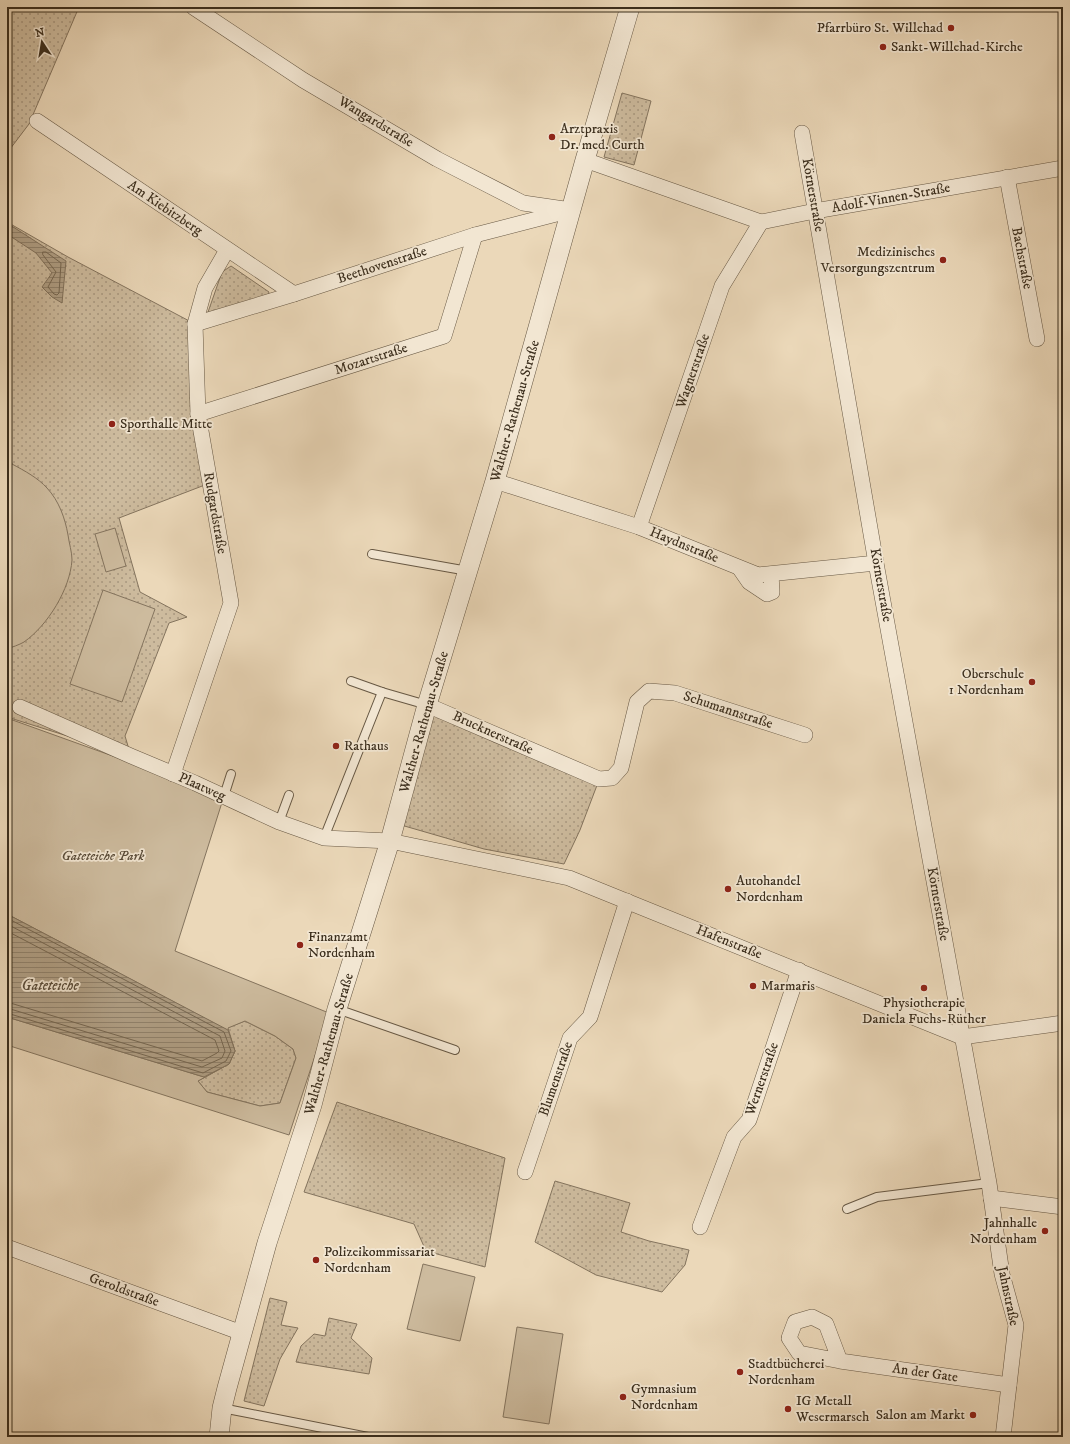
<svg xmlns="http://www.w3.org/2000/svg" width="1070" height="1444" viewBox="0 0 1070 1444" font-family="'IM FELL DW Pica',serif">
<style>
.grass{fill:url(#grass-dots);stroke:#84745e}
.park{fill:#cdbb9e;stroke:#84745e;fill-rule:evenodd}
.water{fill:url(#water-rules);stroke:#81715b}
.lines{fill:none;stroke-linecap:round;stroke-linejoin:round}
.shore{stroke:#756650;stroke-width:1}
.service-casing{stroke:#675844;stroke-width:10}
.minor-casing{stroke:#675844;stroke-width:16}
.tertiary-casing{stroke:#675844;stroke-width:20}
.service{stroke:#f2e6d2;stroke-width:8}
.minor{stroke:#f2e6d2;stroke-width:15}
.tertiary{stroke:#f2e6d2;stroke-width:19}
.poi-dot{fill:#8f2418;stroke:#f2e6d2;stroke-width:1.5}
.labels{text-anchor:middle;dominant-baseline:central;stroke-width:3.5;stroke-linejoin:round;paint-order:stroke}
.poi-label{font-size:14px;fill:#3b2e1d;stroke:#f2e6d2;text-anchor:start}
.street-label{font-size:14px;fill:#3b2e1d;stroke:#f2e6d2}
.park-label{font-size:14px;font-style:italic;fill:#584a37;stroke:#f2e6d2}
.water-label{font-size:15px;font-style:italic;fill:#584a37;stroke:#f2e6d2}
</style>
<defs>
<pattern id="grass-dots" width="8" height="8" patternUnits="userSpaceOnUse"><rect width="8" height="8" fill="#cdbb9e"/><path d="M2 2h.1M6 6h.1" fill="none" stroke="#a89880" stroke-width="1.8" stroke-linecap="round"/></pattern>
<pattern id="water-rules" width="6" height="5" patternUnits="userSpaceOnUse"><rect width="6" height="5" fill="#af9e84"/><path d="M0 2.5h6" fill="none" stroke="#90816b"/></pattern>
</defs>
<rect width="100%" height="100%" fill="#ebd8b9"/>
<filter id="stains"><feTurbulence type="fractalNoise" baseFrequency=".005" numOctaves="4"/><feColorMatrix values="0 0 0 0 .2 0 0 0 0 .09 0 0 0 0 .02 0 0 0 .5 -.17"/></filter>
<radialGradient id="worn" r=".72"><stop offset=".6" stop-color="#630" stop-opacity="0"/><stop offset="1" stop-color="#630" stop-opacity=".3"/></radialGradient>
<!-- grass -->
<g class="grass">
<path d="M 7,7 L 79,7 L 29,124 L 7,153 Z"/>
<path d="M 622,93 L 651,101 L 634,165 L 604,157 Z"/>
<path d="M 7,222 L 68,257 L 195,324 L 210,483 L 119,518 L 140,592 L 187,617 L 169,623 L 125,736 L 131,756 L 7,717 Z"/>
<path d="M 231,266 L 269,292 L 267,298 L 207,315 L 222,272 Z"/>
<path d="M 431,709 L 599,780 L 580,830 L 564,864 L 484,849 L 401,825 Z"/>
<path d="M 245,1021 L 275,1036 L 293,1049 L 296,1058 L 280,1103 L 260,1106 L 207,1092 L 198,1081 L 229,1064 L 235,1051 L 227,1028 Z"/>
<path d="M 337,1102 L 505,1158 L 485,1267 L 426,1251 L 414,1224 L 304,1192 Z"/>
<path d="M 555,1181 L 630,1203 L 621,1232 L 649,1241 L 689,1250 L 685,1265 L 662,1292 L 596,1275 L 535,1242 Z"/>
<path d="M 270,1298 L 287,1302 L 281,1325 L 298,1328 L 280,1359 L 264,1406 L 244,1401 Z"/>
<path d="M 329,1318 L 357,1324 L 351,1338 L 372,1358 L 369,1374 L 296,1362 L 301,1346 L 314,1334 L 325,1336 Z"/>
</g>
<!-- park -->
<g class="park">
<path d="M 7,444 L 12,464 C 25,471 38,478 47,488 C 59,501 65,518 68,535 C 69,543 72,552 72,560 C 70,589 48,625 24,642 C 19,645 12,647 7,649 Z"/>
<path d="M 115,528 L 126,566 L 106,572 L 95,534 Z"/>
<path d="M 103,590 L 155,609 L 122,702 L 70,684 Z"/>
<path d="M 7,718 L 224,796 L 175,951 L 329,1013 L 289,1135 L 7,1045 L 7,1017 L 204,1077 L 227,1030 L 7,914 ZM 245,1021 L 275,1036 L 293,1049 L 296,1058 L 280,1103 L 260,1106 L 207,1092 L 198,1081 L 229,1064 L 235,1051 L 228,1028 Z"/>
<path d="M 423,1264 L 475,1277 L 460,1341 L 407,1329 Z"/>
<path d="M 517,1327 L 563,1334 L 549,1424 L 503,1417 Z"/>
</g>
<!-- water -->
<g class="water">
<path d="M 7,223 L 66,261 L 62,303 L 52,297 L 42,287 L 52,273 L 36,253 L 7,234 Z"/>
<path d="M 7,914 L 228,1030 L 235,1051 L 229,1064 L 204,1077 L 7,1017 Z"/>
</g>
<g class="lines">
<!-- shore -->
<g class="shore">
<path d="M 43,252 L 46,252 L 61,263 L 59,293 L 57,295 L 54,294 L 48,287 L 56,272 L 43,255 Z"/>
<path d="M 7,918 L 224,1032 L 231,1051 L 226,1061 L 203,1073 L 7,1013"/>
<path d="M 7,924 L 220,1036 L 225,1051 L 222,1058 L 202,1067 L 7,1008"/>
<path d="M 7,931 L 215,1040 L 219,1051 L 217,1053 L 202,1061 L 7,1002"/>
</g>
<defs>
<g id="service">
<path d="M 372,554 L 468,571"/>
<path d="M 351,681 L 382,692 L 427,705"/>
<path d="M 224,796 L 231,774"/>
<path d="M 279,822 L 289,795"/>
<path d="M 324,838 L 382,692"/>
<path d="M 337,1009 L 455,1050"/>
<path d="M 847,1209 L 877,1197 L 989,1183"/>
<path d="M 222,1408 L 368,1437"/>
</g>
<g id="minor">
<path d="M 193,7 L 303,80 L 437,159 L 523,203 L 571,210"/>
<path d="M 37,121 L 294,294"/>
<path d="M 802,133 L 876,563 L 989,1183 L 1002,1274 L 1016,1325 L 1003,1437"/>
<path d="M 585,160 L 761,222 L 815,211 L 1063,168"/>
<path d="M 1007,177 L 1037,339"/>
<path d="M 195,324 L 294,294 L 475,235 L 564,212"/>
<path d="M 198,414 L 444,336 L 475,235"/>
<path d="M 495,481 L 639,527 L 758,575 L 876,563"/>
<path d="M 639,527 L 722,286 L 761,222"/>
<path d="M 740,569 L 749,582 L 767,594 L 772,592 L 771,574"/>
<path d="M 427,705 L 599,779 L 612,778 L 621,768 L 637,702 L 649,691 L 675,693 L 805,735"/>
<path d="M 20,707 L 131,756 L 195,783 L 279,822 L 324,838 L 390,841 L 569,878 L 962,1037 L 1063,1023"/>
<path d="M 173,774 L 231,603 L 198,414 L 195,324 L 205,288 L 227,250"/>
<path d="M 525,1172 L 570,1038 L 590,1017 L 627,901"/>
<path d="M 991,1198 L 1063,1207"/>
<path d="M 700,1227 L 734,1137 L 749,1120 L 799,970"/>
<path d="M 7,1247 L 242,1333"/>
<path d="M 840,1361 L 826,1324 L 812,1317 L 795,1322 L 789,1338 L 799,1353 L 835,1360 L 840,1361 C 897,1369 953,1377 1009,1385"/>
</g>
<path id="tertiary" d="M 219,1437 L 222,1408 L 227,1388 L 267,1243 L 312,1105 L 337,1009 L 390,841 L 427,705 L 495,481 L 585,160 L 630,7"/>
</defs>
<!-- service casing -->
<use href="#service" class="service-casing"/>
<!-- minor casing -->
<use href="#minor" class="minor-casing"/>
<!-- tertiary casing -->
<use href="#tertiary" class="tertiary-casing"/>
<!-- service -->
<use href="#service" class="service"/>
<!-- minor -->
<use href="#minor" class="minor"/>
<!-- tertiary -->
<use href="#tertiary" class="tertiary"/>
</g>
<!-- markers -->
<g class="poi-dot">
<circle cx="951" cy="28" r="4"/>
<circle cx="883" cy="47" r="4"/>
<circle cx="552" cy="137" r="4"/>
<circle cx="943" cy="260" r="4"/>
<circle cx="112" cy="424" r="4"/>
<circle cx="1032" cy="682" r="4"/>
<circle cx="336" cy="746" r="4"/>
<circle cx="728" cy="889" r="4"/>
<circle cx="300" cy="945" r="4"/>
<circle cx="753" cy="986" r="4"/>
<circle cx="924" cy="988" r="4"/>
<circle cx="1045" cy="1231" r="4"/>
<circle cx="316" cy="1260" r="4"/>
<circle cx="740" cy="1372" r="4"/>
<circle cx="623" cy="1397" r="4"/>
<circle cx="788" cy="1409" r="4"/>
<circle cx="973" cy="1415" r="4"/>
</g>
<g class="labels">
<!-- poi labels -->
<g class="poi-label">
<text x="943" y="28" text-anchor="end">Pfarrbüro St. Willehad</text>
<text x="891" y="47">Sankt-Willehad-Kirche</text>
<text x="560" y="129">Arztpraxis<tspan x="560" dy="16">Dr. med. Curth</tspan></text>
<text x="935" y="252" text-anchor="end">Medizinisches<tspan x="935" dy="16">Versorgungszentrum</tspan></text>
<text x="120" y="424">Sporthalle Mitte</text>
<text x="1024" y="674" text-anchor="end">Oberschule<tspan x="1024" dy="16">1 Nordenham</tspan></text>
<text x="344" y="746">Rathaus</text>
<text x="736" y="881">Autohandel<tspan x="736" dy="16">Nordenham</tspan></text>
<text x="308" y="937">Finanzamt<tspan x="308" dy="16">Nordenham</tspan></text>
<text x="761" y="986">Marmaris</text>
<text x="924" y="1003" text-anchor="middle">Physiotherapie<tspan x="924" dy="16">Daniela Fuchs-Rüther</tspan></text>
<text x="1037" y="1223" text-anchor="end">Jahnhalle<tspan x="1037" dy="16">Nordenham</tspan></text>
<text x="324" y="1252">Polizeikommissariat<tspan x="324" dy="16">Nordenham</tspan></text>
<text x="748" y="1364">Stadtbücherei<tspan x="748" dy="16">Nordenham</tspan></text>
<text x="631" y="1389">Gymnasium<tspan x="631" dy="16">Nordenham</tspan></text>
<text x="796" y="1401">IG Metall<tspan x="796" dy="16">Wesermarsch</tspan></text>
<text x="965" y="1415" text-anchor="end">Salon am Markt</text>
</g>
<!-- street labels -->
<g class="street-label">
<text transform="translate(376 122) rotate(31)">Wangardstraße</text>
<text transform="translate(813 195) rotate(80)">Körnerstraße</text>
<text transform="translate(891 198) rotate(-10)">Adolf-Vinnen-Straße</text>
<text transform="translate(165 208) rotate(34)">Am Kiebitzberg</text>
<text transform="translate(1022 258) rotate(79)">Bachstraße</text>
<text transform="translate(382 265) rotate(-18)">Beethovenstraße</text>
<text transform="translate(371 359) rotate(-18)">Mozartstraße</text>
<text transform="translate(693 371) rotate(-71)">Wagnerstraße</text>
<text transform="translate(515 411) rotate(-74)">Walther-Rathenau-Straße</text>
<text transform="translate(215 513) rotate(80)">Rudgardstraße</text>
<text transform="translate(684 545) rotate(22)">Haydnstraße</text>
<text transform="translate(881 585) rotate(80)">Körnerstraße</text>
<text transform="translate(728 710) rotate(18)">Schumannstraße</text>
<text transform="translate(424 722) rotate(-74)">Walther-Rathenau-Straße</text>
<text transform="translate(493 733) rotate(24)">Brucknerstraße</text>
<text transform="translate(202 787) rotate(24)">Plaatweg</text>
<text transform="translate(938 904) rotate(80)">Körnerstraße</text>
<text transform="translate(729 942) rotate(22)">Hafenstraße</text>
<text transform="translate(329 1044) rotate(-74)">Walther-Rathenau-Straße</text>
<text transform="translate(556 1079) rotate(-71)">Blumenstraße</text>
<text transform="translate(762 1079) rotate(-71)">Wernerstraße</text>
<text transform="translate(124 1290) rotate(20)">Geroldstraße</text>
<text transform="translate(1008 1296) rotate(78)">Jahnstraße</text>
<text transform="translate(925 1373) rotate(8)">An der Gate</text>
</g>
<!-- park labels -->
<g class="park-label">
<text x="103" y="856">Gateteiche Park</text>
</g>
<!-- water labels -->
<g class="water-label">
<text x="50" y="985">Gateteiche</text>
</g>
</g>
<!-- margin -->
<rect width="1070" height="1444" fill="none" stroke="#ebd8b9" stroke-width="24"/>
<rect x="8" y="8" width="1054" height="1428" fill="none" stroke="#3b2e1d" stroke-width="2"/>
<rect x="12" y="12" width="1046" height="1420" fill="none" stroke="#3b2e1d"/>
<!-- north arrow -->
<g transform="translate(42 42) rotate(348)" stroke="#f2e6d2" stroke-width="3" paint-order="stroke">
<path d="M0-3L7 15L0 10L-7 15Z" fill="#3b2e1d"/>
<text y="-6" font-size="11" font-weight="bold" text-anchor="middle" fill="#3b2e1d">N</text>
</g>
<rect width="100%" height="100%" filter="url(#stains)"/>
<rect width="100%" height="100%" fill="url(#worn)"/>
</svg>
